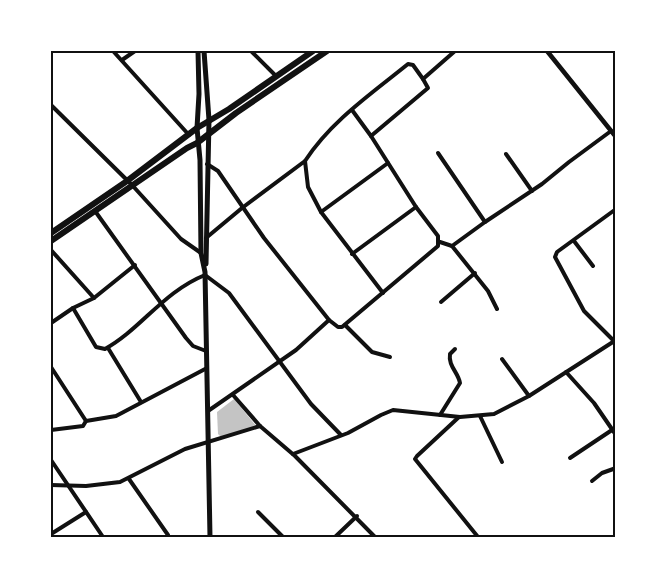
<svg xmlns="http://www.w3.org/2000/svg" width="667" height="588" viewBox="0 0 667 588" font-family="Helvetica,sans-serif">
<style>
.building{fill:#c4c4c4}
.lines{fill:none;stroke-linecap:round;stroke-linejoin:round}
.minor{stroke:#111;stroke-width:4}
.tertiary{stroke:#111;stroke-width:4.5}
.secondary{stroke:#111;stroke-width:5}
.primary{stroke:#111;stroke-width:6}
.neatline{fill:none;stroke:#111;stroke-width:2}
</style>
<rect width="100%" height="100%" fill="#fff"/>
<!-- building -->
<path class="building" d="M 234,399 L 257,427 L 221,437 L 218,434 L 217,412 Z"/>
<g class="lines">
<!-- minor -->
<g class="minor">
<path d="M 113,51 L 189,135"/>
<path d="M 251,51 L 276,76"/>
<path d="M 122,60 L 135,51"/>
<path d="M 51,105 L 132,185 L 181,239 L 201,253"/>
<path d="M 352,110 L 371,136 L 428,88 L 423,79"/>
<path d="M 438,153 L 485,222"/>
<path d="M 506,154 L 532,191"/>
<path d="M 305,161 C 331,121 371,94 408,64 L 413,65 L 423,79 L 455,51"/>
<path d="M 207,164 L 218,171 L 264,238 L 329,320"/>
<path d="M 95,211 L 186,338 L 193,346 L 206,351"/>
<path d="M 321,212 L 388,163"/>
<path d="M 206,238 L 242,208 L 305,161 L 308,187 L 321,212 L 383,293"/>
<path d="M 574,241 L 593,266"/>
<path d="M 440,242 L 452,246 L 485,222 L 542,184 L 569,162 L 611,131"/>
<path d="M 452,246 L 488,291 L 497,309"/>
<path d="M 51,250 L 94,298"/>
<path d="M 352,254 L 416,207"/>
<path d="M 441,302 L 475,273"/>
<path d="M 73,308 L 96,347 L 105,349 C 141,329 163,292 205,275 L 229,293 L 311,404 L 341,435"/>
<path d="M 51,323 L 73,308 L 94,298 L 135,265"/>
<path d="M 345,325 L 372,352 L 390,357"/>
<path d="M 614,341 L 584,311 L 555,257 L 557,252 L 616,209"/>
<path d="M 108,348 L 141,402"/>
<path d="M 502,359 L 529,396"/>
<path d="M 51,367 L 86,421"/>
<path d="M 566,372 L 594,403 L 616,435"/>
<path d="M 233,395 L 260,426 L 295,456 L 375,537"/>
<path d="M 208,411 L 296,350 L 329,320 L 338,327 L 342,327 L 438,246 L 438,236 L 416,207 L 371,136"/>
<path d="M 440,415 L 460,383 C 458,372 448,366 450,354 L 455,349"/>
<path d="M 480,416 L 502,462"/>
<path d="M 459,417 L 417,456 L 415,459 L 478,537"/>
<path d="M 51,430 L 83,426 L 86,421 L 116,416 L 207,368"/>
<path d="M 293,454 L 348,433 L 381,415 L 393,410 L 460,417 L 494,414 L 529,396 L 616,340"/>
<path d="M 570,458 L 612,430"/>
<path d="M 51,460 L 103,537"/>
<path d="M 129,479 L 168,535"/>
<path d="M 592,481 L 602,473 L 616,468"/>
<path d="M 51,485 L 86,486 L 120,482 L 185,449 L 260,426"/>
<path d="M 258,512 L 283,537"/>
<path d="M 51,534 L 86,512"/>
<path d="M 335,537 L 357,516"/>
</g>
<!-- tertiary -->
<path class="tertiary" d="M 547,51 L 616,137"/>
<!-- secondary -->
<g class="secondary">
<path d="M 198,51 L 199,94 L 197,128 L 200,160 L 201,253 L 205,272 L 210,537"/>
<path d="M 204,51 L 209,120 L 206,264"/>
</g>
<!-- primary -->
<g class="primary">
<path d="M 51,233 L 127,181 L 197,128 L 229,109 L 313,51"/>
<path d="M 51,241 L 187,148 L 197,143 L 236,113 L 327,51"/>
</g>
</g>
<!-- border -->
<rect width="667" height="588" fill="none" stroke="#ffffff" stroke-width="105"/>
<rect x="52" y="52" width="562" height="484" class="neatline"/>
</svg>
